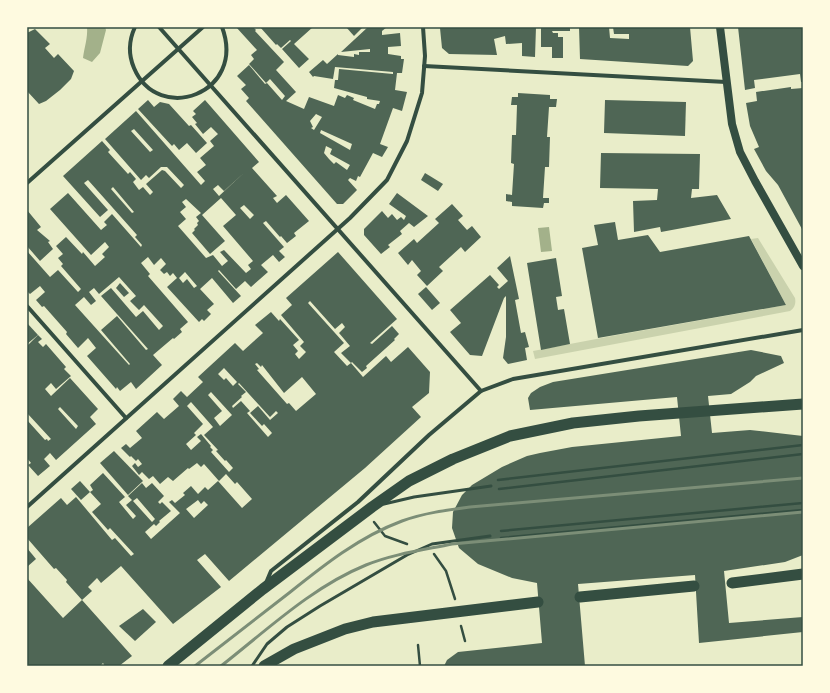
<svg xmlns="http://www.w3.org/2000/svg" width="830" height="693" viewBox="0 0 830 693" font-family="'DejaVu Sans',sans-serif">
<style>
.green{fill:#cad2ad}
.water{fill:#a3b18a}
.building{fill:#4f6655;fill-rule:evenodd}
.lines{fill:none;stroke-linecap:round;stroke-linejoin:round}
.path{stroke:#344e41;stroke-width:2.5}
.service{stroke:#344e41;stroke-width:3}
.minor{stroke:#344e41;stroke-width:4}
.secondary{stroke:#344e41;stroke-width:8}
.trunk{stroke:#344e41;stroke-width:11}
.rail{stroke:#7c8e77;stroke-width:3}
.neatline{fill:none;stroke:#344e41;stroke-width:1.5}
</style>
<rect width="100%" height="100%" fill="#e9edc9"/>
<!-- green -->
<path class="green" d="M 758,238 L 795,298 C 796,303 795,308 790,311 L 535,359 L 533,351 L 612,336 L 786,305 L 751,239 Z"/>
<!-- water -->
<g class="water">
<path d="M 87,27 L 105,27 L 106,30 L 100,53 L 92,62 L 83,58 C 84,48 88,38 87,27 Z"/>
<path d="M 549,227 L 552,251 L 541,252 L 538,228 Z"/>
</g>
<!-- building -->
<g class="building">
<path d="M 236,27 L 253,27 L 256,30 L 255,31 L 284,62 L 276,70 L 296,92 L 286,101 L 304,109 L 309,97 L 334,106 L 338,95 L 345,98 L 347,95 L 354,98 L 353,100 L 375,109 L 377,104 L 379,104 L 380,101 L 367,99 L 367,97 L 334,88 L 335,80 L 338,80 L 339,69 L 393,74 L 393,72 L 335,67 L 333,79 L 314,76 L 313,77 L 309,72 L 323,60 L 327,64 L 338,54 L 338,55 L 354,57 L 354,54 L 359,55 L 359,52 L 370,52 L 370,49 L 341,52 L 368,27 L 387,27 L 382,31 L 382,35 L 400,33 L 401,46 L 388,47 L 388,54 L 401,56 L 401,59 L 404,59 L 402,73 L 397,73 L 395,90 L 407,92 L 402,111 L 393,108 L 380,144 L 388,147 L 382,157 L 373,153 L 360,177 L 358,176 L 356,181 L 350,178 L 348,180 L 357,190 L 343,204 L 337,204 L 246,101 L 249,98 L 241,89 L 246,85 L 237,76 L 249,65 L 265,84 L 267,83 L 282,100 L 285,96 L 270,79 L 266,83 L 249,64 L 254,59 L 251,55 L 257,50 ZM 316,114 L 322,117 L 314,130 L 311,128 L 313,127 L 310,121 ZM 321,130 L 352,144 L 350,150 L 320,133 ZM 326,146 L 332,149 L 330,154 L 350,165 L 347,170 L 336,162 L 334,164 L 329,159 L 324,153 Z"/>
<path d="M 260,27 L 313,27 L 294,44 L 309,59 L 299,68 L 282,49 L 291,41 L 290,40 L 281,48 L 277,44 L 276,45 Z"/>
<path d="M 346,27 L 361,27 L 362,28 L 354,36 Z"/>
<path d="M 445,27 L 536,27 L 535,57 L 522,56 L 522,43 L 506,44 L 505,36 L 494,39 L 497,55 L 449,54 L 442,48 L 440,28 Z"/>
<path d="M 541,27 L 570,27 L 570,31 L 552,31 L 553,33 L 558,33 L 558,37 L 563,37 L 563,58 L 552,58 L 552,47 L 541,47 Z"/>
<path d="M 579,27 L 609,27 L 610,38 L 629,39 L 629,34 L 614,34 L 613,27 L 690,27 L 693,61 L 688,66 L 580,59 Z"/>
<path d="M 738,27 L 803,27 L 803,82 L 801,82 L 800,74 L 754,80 L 755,88 L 745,90 Z"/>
<path d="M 35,29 L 50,44 L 45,48 L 54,58 L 58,54 L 74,71 L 71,79 L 60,90 L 46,101 L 39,104 L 27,91 L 27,33 Z"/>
<path d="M 791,87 L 791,89 L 803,88 L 803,231 L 778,185 L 766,171 L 754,149 L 759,147 L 750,126 L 746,103 L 757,101 L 756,92 Z"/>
<path d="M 518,93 L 550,95 L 550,99 L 557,99 L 556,107 L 549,107 L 547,137 L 550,137 L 549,167 L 545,167 L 543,198 L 549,198 L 549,203 L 544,203 L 543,208 L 512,206 L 512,202 L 506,201 L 506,194 L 512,195 L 514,164 L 511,163 L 512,135 L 516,135 L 517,105 L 511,105 L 512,97 L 518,97 Z"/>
<path d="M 148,100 L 154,107 L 160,102 L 169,104 L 189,126 L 191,125 L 207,143 L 196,153 L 187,143 L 179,150 L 174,144 L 172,146 L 138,109 Z"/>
<path d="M 205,100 L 259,162 L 252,168 L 277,196 L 273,198 L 277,203 L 286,195 L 309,221 L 294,233 L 296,236 L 287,243 L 281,236 L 280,237 L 266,221 L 263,223 L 284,247 L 279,251 L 285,257 L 279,262 L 273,255 L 261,265 L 268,272 L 251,287 L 245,281 L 236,289 L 219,270 L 218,271 L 241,296 L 233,303 L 212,278 L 200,289 L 214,304 L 207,310 L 211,314 L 204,321 L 202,319 L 199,322 L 167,287 L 177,278 L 173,273 L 170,276 L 167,272 L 164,274 L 160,270 L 166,264 L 161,258 L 154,265 L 148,257 L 141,263 L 150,274 L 148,276 L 188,322 L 180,329 L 182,332 L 174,339 L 173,338 L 153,355 L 162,365 L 136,389 L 131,382 L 120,391 L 117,387 L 116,389 L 87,356 L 96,348 L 88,338 L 78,348 L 66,334 L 67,332 L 44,306 L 42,307 L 36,300 L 45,292 L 40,286 L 30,294 L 27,291 L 27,251 L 50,277 L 58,270 L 78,292 L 81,289 L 61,266 L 63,264 L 58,258 L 63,254 L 56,246 L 66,237 L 82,254 L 83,252 L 95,266 L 105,257 L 102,254 L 109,247 L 105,242 L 91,255 L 50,209 L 68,193 L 101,230 L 107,225 L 104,222 L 112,214 L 141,247 L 142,245 L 135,237 L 137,235 L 88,180 L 84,183 L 108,210 L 100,217 L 63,176 L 102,141 L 110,150 L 108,152 L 128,174 L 130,172 L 136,179 L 133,182 L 139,190 L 143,187 L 150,195 L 153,192 L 146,184 L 162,170 L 165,171 L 181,188 L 184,185 L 167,167 L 161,167 L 149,178 L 146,175 L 141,180 L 105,139 L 136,111 L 201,185 L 205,181 L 197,172 L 206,165 L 200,158 L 214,146 L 210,141 L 218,134 L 211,127 L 203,134 L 195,124 L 197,123 L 192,117 L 196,114 L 193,111 ZM 134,129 L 153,150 L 150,152 L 131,131 ZM 246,171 L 219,196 L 213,189 L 218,185 L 224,191 ZM 113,187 L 134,212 L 132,213 L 111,189 ZM 221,198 L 236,215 L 223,226 L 253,261 L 248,265 L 251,269 L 246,273 L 224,250 L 220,252 L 228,261 L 222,266 L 213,255 L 206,258 L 178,226 L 186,219 L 180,212 L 186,207 L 182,202 L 186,199 L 201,213 L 196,217 L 199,221 L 197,223 L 198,225 L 194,229 L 195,230 L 192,233 L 210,254 L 225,241 L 202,215 ZM 244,205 L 254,215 L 250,219 L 240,208 ZM 185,272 L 197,286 L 194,288 L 187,279 L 183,283 L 179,278 ZM 119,277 L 136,296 L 130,301 L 139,310 L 144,305 L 163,326 L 159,330 L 143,311 L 136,317 L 111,288 L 101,296 L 148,349 L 146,350 L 117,316 L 101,330 L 130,364 L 129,365 L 75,305 L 84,297 L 91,305 L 96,301 L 89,292 L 94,288 L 99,294 Z"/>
<path d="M 605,100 L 686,102 L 685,136 L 604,133 Z"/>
<path d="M 601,153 L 700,154 L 699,189 L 692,189 L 691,198 L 717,195 L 731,219 L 661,232 L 660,227 L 634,232 L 633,201 L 657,200 L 658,189 L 600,188 Z"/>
<path d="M 425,173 L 443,184 L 438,191 L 421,180 Z"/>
<path d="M 397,193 L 428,216 L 414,227 L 409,223 L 400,231 L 402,234 L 388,245 L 390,247 L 381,254 L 364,235 L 364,229 L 382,211 L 388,218 L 392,214 L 397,220 L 401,217 L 404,220 L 406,216 L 389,204 Z"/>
<path d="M 452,204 L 463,216 L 458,220 L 467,230 L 472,226 L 481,237 L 465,252 L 461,247 L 439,267 L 443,271 L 427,286 L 417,275 L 421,271 L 412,260 L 408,265 L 398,253 L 414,239 L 417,243 L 439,223 L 435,219 Z"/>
<path d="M 27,210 L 41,227 L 37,230 L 50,241 L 48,242 L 53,249 L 40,261 L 27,246 Z"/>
<path d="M 615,222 L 618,240 L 648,235 L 660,252 L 749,236 L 786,305 L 598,338 L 582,248 L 598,245 L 594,225 Z"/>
<path d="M 338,252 L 397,319 L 370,343 L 372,344 L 392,326 L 399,334 L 394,339 L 395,340 L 366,366 L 367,368 L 362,372 L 352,362 L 351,363 L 341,353 L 350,346 L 339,333 L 345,327 L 342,323 L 335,329 L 310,301 L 308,303 L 344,343 L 334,352 L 347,366 L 351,363 L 363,377 L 386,356 L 391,362 L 408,347 L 430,372 L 429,393 L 412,407 L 421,417 L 365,468 L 229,581 L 205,554 L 197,560 L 221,587 L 173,624 L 121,566 L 101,583 L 97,578 L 88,587 L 92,591 L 82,600 L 66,582 L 67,580 L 56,568 L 54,569 L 27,538 L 27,528 L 61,498 L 67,505 L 76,497 L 112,540 L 115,538 L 131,556 L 134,554 L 110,528 L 108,530 L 92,512 L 101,504 L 90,492 L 93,490 L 90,485 L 103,473 L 125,497 L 119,502 L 133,519 L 136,516 L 126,505 L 132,500 L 128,496 L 142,483 L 146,488 L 152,483 L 164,496 L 158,502 L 160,504 L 162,502 L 171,511 L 159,521 L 160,522 L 156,526 L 154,524 L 145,532 L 151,539 L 180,513 L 169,502 L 172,500 L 175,503 L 185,495 L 183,493 L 191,486 L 198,494 L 205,487 L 208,490 L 218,481 L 242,508 L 252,499 L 237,482 L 235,484 L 226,474 L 219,481 L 204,464 L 201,467 L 197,463 L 189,469 L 188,468 L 173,481 L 168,477 L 160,484 L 153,476 L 149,479 L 142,472 L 139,475 L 132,466 L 135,463 L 138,467 L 142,464 L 138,459 L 136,461 L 131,456 L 130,457 L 121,448 L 126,444 L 130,448 L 142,438 L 136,431 L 157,412 L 164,419 L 179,406 L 173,399 L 181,391 L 187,397 L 203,382 L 198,377 L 235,343 L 243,351 L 263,333 L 255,325 L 271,312 L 279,321 L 280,319 L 299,340 L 293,345 L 298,351 L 295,354 L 299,359 L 306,352 L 300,346 L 304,342 L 281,315 L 292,305 L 286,298 ZM 257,363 L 261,367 L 262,365 L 284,393 L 302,377 L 316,394 L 296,411 L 289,403 L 287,404 L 257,370 L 259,369 L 255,364 ZM 224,368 L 237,382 L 233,386 L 226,378 L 224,380 L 218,374 ZM 239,383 L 270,417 L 276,411 L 278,413 L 270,420 L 258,406 L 250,413 L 262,426 L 264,424 L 272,433 L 268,437 L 247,413 L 250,411 L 241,401 L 233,408 L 232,406 L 242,397 L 241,396 L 246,392 L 238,384 ZM 211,392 L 232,415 L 220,426 L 214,418 L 222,411 L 208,395 ZM 191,402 L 213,427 L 204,435 L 218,450 L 216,451 L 225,461 L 226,460 L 233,468 L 229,472 L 211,452 L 213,450 L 210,447 L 211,446 L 201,434 L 197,437 L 201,441 L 191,450 L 186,444 L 196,435 L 194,433 L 203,424 L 187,406 ZM 137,498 L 155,519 L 152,522 L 133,501 ZM 198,500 L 201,504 L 204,501 L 208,505 L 194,518 L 186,509 Z"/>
<path d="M 510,256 L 519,299 L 515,300 L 521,333 L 525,332 L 529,347 L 525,348 L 527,360 L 508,364 L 503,358 L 506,337 L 506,296 L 504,298 L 482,356 L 470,355 L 450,332 L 461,323 L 450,310 L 490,275 L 499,285 L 497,287 L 499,289 L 508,281 L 497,268 Z"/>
<path d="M 556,258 L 562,296 L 556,297 L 558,310 L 564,309 L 570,344 L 541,350 L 527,263 Z"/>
<path d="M 120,283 L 129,293 L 124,297 L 116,288 Z"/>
<path d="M 426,287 L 440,303 L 432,310 L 418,294 Z"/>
<path d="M 27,323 L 38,335 L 27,344 Z"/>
<path d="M 38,335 L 42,339 L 38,342 L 43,347 L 46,344 L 66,367 L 64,369 L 71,376 L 56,389 L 51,383 L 45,389 L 51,396 L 70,378 L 98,409 L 90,417 L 96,424 L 56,460 L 50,453 L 44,459 L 50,466 L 38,476 L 28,465 L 31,463 L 27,458 L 27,420 L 45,440 L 47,439 L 48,441 L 51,439 L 27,413 L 27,346 ZM 60,407 L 78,426 L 76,429 L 58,409 Z"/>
<path d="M 751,350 L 781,356 L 784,363 L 756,376 L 750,382 L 731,394 L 708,396 L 712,433 L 750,430 L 803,436 L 803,555 L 785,562 L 724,571 L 729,623 L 803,617 L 803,632 L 699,643 L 695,575 L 578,584 L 585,666 L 444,666 L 447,660 L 458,652 L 542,643 L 537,583 L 512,578 L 478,564 L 459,548 L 452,528 L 453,512 L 462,495 L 472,485 L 502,467 L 527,456 L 540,453 L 572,447 L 681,436 L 677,397 L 530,410 L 528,398 L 531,393 L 540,387 L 553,382 Z"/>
<path d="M 114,451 L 143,481 L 128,495 L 100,463 Z"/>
<path d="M 80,481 L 90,492 L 81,500 L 71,489 Z"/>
<path d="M 27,548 L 36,559 L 27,567 Z"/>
<path d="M 27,578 L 63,618 L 82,600 L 132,656 L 119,666 L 105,666 L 103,663 L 100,666 L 27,666 Z"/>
<path d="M 143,609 L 156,622 L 135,641 L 119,626 Z"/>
</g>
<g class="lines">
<!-- path -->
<g class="path">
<path d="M 498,480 L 803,445"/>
<path d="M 499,489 L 803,454"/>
<path d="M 374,522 L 385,536 L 407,544"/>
<path d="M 501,531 L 803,503"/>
<path d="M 501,538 L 803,510"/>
<path d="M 434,554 L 446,571 L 455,599"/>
<path d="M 461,626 L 465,641"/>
<path d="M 418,645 L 420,666"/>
</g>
<!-- service -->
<g class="service">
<path d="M 384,504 L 414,497 L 491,486"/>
<path d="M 252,666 L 267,644 L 287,627 L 320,606 L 407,555 L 432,544 L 490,536"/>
</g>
<!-- minor -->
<g class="minor">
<path d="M 135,27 C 129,40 128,54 134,68 C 158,125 247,94 222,27"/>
<path d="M 159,27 L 481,391"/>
<path d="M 424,66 L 726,82"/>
<path d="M 27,183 L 203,27"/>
<path d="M 27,306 L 126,418"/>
<path d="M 27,507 L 350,218 L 387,180 L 407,141 L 422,93 L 425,56 L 423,27"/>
<path d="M 266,583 L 271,571 L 358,502 L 429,435 L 481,391 L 513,379 L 803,330"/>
</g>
<!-- secondary -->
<path class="secondary" d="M 720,27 L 732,124 L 740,152 L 755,181 L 803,266"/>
<!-- trunk -->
<g class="trunk">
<path d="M 732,583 L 803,574"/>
<path d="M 580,597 L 694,586"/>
<path d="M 168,666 L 263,589 L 372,507 L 409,481 L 453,459 L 510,436 L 573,423 L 639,416 L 803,404"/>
<path d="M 264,666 L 294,649 L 345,629 L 373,622 L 538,602"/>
</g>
<!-- rail -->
<g class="rail">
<path d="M 195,666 C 227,641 258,617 289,593 C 324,565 359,537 402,521 C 424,513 447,510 470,507 L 803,478"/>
<path d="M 221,666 C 267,630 312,587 366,565 C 393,554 423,550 452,544 L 803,512"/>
</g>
</g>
<!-- border -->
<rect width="830" height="693" fill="none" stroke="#fefae0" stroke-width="56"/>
<rect x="28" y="28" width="774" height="637" class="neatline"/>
</svg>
